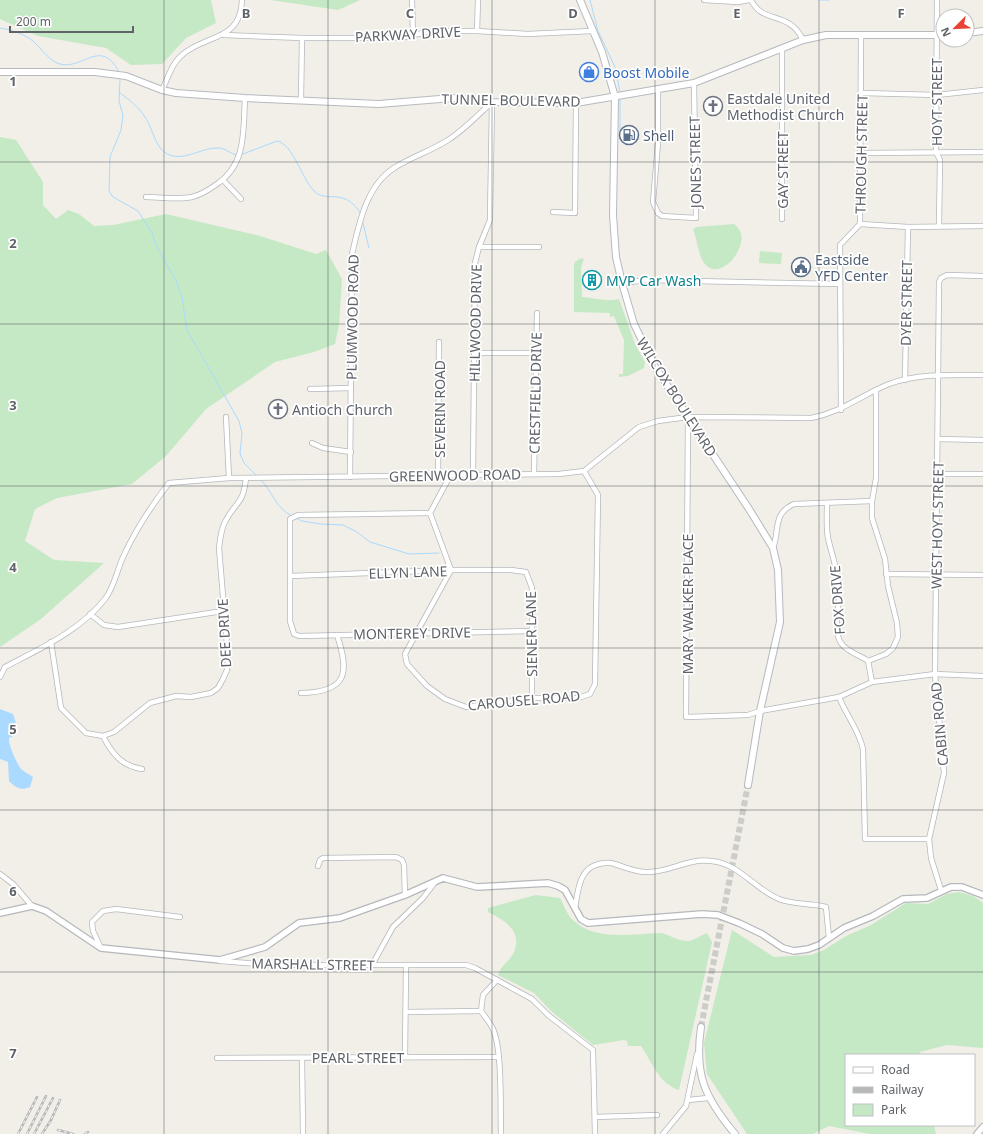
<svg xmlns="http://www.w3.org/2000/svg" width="983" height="1134" viewBox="0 0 983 1134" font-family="'Noto Sans',sans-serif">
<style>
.green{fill:#c5e8c5}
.water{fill:#aadaff}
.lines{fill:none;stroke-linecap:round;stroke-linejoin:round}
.stream{stroke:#aadaff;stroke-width:1}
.secondary-tunnel{stroke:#ccccc8;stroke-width:6;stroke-dasharray:6 3;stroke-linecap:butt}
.minor-casing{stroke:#b5b8bc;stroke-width:6}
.tertiary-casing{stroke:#b5b8bc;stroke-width:8}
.secondary-casing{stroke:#b6babf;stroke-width:8}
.minor{stroke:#fff;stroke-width:4.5}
.tertiary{stroke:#fff;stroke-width:5.5}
.secondary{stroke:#fff;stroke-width:6}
.rail-casing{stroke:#b6b7b8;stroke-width:2.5}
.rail{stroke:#fff;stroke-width:1;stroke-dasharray:3;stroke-linecap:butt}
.grid{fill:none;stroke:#5f6368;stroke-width:1;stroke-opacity:0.55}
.labels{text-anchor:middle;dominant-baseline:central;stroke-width:3.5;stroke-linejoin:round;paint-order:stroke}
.street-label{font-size:14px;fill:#5f6368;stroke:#fff}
.shop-label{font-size:14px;fill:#366cbe;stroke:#fff;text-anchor:start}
.worship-label{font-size:14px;fill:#5b616d;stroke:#fff;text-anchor:start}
.service-label{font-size:14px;fill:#4e5e75;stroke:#fff;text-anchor:start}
.culture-label{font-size:14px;fill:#0d838f;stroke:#fff;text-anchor:start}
.grid-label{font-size:13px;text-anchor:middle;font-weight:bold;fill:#5f6368;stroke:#fff;stroke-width:3.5;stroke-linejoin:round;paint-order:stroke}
</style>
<rect width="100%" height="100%" fill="#f1efe8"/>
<!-- green -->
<g class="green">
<path d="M 0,0 L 211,0 L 216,23 L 186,38 L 162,64 L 131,65 L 106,48 L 38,36 L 0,19 Z"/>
<path d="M 271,0 L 360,0 L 338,10 Z"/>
<path d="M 0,137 L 16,140 L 43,182 L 43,205 L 56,219 L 68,210 L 79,214 L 94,226 L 113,225 L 166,214 L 260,236 L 316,254 L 326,250 L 342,279 L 339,325 L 335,344 L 314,352 L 275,362 L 206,409 L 166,456 L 132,484 L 57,498 L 35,509 L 25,541 L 54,560 L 104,563 L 41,619 L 0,647 Z"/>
<path d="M 734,224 C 736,226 739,228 740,231 C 748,247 722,281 706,265 C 698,257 698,241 693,230 L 696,227 Z"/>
<path d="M 760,251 L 782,253 L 781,264 L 759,263 Z"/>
<path d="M 581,258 L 584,259 L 581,267 L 582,297 C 593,298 608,302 619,299 L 635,344 L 645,362 L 644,368 L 628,376 L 619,377 L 619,374 L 623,374 L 624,340 L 614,316 L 610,317 L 610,313 L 574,312 L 574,265 L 575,262 Z"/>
<path d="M 959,892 L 973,896 L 983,903 L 983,1048 L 947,1045 L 920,1052 L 919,1055 L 846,1055 L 846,1125 L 934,1125 L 936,1134 L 870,1134 L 829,1126 L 813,1134 L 747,1134 L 707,1074 L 704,1043 L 732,930 L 774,957 L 811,955 L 824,950 L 846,936 L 871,925 L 906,903 L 928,904 L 947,894 Z"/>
<path d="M 536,895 L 560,898 C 564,905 567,916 574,921 C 596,941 632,934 660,933 C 669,934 679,942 689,941 C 695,940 701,935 707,933 L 712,942 L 679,1090 C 659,1084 652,1062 641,1046 L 628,1046 L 627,1041 L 624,1040 L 593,1045 L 551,1011 L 534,993 L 498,975 C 501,965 510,961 514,952 C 523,931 504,920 488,912 L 488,908 Z"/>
</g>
<!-- water -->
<path class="water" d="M 0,709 L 13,714 L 16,723 L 17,734 L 9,738 C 8,745 18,766 22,770 C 26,773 29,774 33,777 L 30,787 C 21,791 16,788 9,781 L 8,762 L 0,759 Z"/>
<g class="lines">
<!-- stream -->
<g class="stream">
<path d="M 590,0 L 598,31 L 615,67 L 620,92"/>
<path d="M 819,0 L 829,0"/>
<path d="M 0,28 C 12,30 25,34 34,42 C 42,49 49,61 60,64 C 83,70 101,37 119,72"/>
<path d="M 120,79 L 119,101 L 123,115 L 121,130 L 110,157 L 109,191 L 113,197 L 138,211 L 152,233 L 155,243 L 176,281 L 182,297 L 187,330 L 239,421 L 242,433 L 240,454 L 244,463 L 257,476"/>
<path d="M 119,92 C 128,99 139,107 145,117 C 154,130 155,152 173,156 C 189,159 203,147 219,148 C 224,148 230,153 236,155"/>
<path d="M 620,135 L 620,100"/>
<path d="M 243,154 L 277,141 C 293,144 302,179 314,191 C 327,204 344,186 361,214"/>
<path d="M 363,223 L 369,248"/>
<path d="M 261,480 C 273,492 275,508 292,516"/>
<path d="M 296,518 L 302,521 L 321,524 L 343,525 L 357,532 L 370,542 L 409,554 L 439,553"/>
</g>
<!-- secondary-tunnel -->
<path class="secondary-tunnel" d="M 701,1027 L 748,785"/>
<defs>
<g id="minor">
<path d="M 412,0 L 413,35"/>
<path d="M 704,0 L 738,2 L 749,0"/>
<path d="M 751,0 C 763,25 789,10 803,40"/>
<path d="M 937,0 L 936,152 L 940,160 L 939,226"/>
<path d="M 477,31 L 478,0"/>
<path d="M 224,35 L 302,38 L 401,38 L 431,31 L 477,31 L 528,34 L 592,31"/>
<path d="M 782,49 L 782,219"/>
<path d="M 658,89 L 658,143 L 653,202 L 658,213 L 662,216 L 696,218 L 694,83"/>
<path d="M 162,90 C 168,78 172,63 182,55 C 205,34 241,42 242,0"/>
<path d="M 862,93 L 937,95 L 983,90"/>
<path d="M 301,99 L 302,38"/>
<path d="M 861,153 L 983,152"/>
<path d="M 223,180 L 241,199"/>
<path d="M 146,197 C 161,197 179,200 192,197 C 201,195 210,189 217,184 C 247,164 243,130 245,98"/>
<path d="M 553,212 L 575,213 L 576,103"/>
<path d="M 860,224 L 908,227 L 983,226"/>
<path d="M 479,247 L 539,247"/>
<path d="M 622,283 L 647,280 L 840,284"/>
<path d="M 474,353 L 536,353"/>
<path d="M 905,380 L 908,227"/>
<path d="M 310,389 L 351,388"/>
<path d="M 841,410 L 840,245 L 860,224 L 861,35"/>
<path d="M 226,417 L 229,478"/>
<path d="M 688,417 L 686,717 L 748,715 L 760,711 L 839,697 L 872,682 L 935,674 L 983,676"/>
<path d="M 938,439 L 983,440"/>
<path d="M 312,443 L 323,448 L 351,452"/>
<path d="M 534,474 L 537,313"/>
<path d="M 938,474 L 983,474"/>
<path d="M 473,475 L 475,263 L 479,247 L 490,220 L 492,102"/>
<path d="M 438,476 L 439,342"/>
<path d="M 450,476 L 430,513 L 451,570 L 405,654 L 407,664 L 427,686 L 445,699 L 466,707 L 532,698 L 578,698 L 590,694 L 595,684 L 598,495 L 584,471"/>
<path d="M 350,477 L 352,254 C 359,224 366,186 394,168 C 411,157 431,151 448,140 C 464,130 478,115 492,102"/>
<path d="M 827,504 C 827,515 826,527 828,538 C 832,556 839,573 839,592 C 840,607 832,629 841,643 C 848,653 859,654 868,661 L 872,682"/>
<path d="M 430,513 L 298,515 L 290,519 L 290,621 L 294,634 L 299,636 L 531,631"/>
<path d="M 773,548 C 780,530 772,514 794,504 L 872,501"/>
<path d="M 886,574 L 983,575"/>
<path d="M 290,576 L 451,570 L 511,570 L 526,572 L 532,588 L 532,698"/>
<path d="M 90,614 L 104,625 L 118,627 L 223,611"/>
<path d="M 51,642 L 61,708 L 86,733 L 103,736 L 114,732 L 150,703 L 176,696 L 191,697 L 211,693 L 218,688 L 223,679 L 227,670 L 228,657 L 219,548 C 220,539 221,528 226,520 C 237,500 243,505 246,478"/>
<path d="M 868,661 L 886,654 L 893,648 L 898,637 L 897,623 L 888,586 L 885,559 L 872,518 L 872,501 L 876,478 L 876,390"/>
<path d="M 0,677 L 5,667 C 39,649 80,631 105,599 C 115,586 117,569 124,555 C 136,529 152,505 169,483 L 229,478 L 559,474 L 584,471 L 639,427 L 658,421 L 688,417 L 811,418 C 843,412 861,395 889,384 C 919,373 952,375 983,375"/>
<path d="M 301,693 C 347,692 350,674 337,635"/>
<path d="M 839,697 C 846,715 859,730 863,749 L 865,839 L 929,839"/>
<path d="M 103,736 C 112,754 122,766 142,769"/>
<path d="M 318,866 L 320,860 L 323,858 L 396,857 L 402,860 L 404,865 L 405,895"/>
<path d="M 0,874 L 13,884 L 32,906"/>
<path d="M 941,890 L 931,858 L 929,839 L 944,773 L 935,674 L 939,282 L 941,278 L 947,275 L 983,276"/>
<path d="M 575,908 C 578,891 579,868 599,864 C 604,863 607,862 611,863 C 623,866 634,872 646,872 C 669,873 687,858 711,861 C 739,863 754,889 779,899 C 794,905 811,903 826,907 L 829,938"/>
<path d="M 101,948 L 93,931 L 92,922 L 103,911 L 116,909 L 180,917"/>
<path d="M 220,961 L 272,965 L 466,965 L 475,968 L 532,999 L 548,1015 L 593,1050 L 595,1134"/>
<path d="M 372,965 L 393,927 L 423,898 L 436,881"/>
<path d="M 497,980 L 483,995 L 481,1011 C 484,1016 489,1021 492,1027 C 503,1047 500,1109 501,1134"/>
<path d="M 406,1012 L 481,1011"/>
<path d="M 405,1057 L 406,966"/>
<path d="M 217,1058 L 498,1057"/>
<path d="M 302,1058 L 303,1134"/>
<path d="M 688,1100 L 708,1098"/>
<path d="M 595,1117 L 657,1115"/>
<path d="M 663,1134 L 686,1106 L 697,1054"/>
</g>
<g id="tertiary">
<path d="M 0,913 L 32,906 L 46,911 L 101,948 L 220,960 L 265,947 L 299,923 L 340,918 L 405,895 L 443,878 L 477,887 L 548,883 L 558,886 L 565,890 L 581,919 L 588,923 L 702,914 L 718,915 L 739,923 L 762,934 L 783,948 L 794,951 L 808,949 L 819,945 L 844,928 L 873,916 L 903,899 L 927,898 L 951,887 L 962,887 L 983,895"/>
<path d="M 977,1134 L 983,1127"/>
</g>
<g id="secondary">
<path d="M 580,0 L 602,52 L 615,97 L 613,215 L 616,257 L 622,283 L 634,324 L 655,367 L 749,509 L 773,548 L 778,570 L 780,622 L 760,711 L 748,785"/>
<path d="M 967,33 L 983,31"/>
<path d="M 0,72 L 95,72 L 126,76 L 162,90 L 176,93 L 245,98 L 379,104 L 452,98 L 492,102 L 576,103 L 694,83 L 803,40 L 826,35 L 943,35"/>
<path d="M 701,1027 C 694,1075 705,1098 735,1134"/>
</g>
</defs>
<!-- minor casing -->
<use href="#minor" class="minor-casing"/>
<!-- tertiary casing -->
<use href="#tertiary" class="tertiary-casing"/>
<!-- secondary casing -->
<use href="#secondary" class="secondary-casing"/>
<!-- minor -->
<use href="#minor" class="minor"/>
<!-- tertiary -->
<use href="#tertiary" class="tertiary"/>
<!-- secondary -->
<use href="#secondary" class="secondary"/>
<defs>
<g id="rail">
<path d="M 58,1130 L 73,1134"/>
<path d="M 18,1134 L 37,1097"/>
<path d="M 27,1134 L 46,1096"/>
<path d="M 34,1134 L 53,1098"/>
<path d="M 42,1134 L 51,1120 L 60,1100"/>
<path d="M 85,1134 L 88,1132"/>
</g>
</defs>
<!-- rail casing -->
<use href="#rail" class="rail-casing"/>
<!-- rail -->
<use href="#rail" class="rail"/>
</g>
<!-- grid -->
<path class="grid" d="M 164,0 L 164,1134M 328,0 L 328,1134M 492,0 L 492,1134M 655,0 L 655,1134M 819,0 L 819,1134M 0,162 L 983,162M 0,324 L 983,324M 0,486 L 983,486M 0,648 L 983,648M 0,810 L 983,810M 0,972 L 983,972"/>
<!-- icons -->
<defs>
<symbol id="shop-ring" viewBox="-11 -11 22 22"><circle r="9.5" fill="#fff" stroke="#3f7fe0" stroke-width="1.5"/><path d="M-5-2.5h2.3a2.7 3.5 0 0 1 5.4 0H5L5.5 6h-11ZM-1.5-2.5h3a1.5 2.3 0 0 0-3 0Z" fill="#3f7fe0"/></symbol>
<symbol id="church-ring" viewBox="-11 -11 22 22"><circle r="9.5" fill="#fff" stroke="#6b7280" stroke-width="1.5"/><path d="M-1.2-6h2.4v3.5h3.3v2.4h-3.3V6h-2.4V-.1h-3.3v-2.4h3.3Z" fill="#6b7280"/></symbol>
<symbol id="fuel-ring" viewBox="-11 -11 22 22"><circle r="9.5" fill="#fff" stroke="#5c6f8a" stroke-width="1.5"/><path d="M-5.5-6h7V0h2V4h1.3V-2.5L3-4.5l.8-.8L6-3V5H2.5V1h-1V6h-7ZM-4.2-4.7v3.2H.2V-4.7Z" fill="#5c6f8a"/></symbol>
<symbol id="civic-ring" viewBox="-11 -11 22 22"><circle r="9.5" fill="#fff" stroke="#5c6f8a" stroke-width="1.5"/><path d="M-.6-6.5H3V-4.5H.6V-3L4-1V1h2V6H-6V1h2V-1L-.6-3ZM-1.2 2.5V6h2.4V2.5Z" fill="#5c6f8a"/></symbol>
<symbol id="building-ring" viewBox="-11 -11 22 22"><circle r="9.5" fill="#fff" stroke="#0f9aa8" stroke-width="1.5"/><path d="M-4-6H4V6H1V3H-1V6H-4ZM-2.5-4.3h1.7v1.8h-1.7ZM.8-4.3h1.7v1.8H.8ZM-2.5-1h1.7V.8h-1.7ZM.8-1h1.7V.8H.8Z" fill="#0f9aa8"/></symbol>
</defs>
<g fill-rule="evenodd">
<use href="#shop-ring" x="578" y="61" width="22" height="22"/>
<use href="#church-ring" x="702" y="95" width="22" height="22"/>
<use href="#fuel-ring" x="618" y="124" width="22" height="22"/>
<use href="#civic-ring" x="790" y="256" width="22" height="22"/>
<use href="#building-ring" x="581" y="269" width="22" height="22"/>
<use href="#church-ring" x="267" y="398" width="22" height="22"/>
</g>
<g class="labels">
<!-- street labels -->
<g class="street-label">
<text transform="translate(408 34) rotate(-3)">PARKWAY DRIVE</text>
<text transform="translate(511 100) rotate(1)">TUNNEL BOULEVARD</text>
<text transform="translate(936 102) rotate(-90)">HOYT STREET</text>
<text transform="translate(861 154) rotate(-89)">THROUGH STREET</text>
<text transform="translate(695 162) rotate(-91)">JONES STREET</text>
<text transform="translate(782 170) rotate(-90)">GAY STREET</text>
<text transform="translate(906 303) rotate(-89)">DYER STREET</text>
<text transform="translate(352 317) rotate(-89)">PLUMWOOD ROAD</text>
<text transform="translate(475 323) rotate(-89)">HILLWOOD DRIVE</text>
<text transform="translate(535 393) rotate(-89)">CRESTFIELD DRIVE</text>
<text transform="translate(677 397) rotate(58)">WILCOX BOULEVARD</text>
<text transform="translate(439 409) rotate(-90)">SEVERIN ROAD</text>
<text transform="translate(455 475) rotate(-1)">GREENWOOD ROAD</text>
<text transform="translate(937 525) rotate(-89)">WEST HOYT STREET</text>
<text transform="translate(408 572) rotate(-2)">ELLYN LANE</text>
<text transform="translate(837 600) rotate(-94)">FOX DRIVE</text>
<text transform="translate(687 604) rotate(-90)">MARY WALKER PLACE</text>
<text transform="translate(224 633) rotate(-93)">DEE DRIVE</text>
<text transform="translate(412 633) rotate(-1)">MONTEREY DRIVE</text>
<text transform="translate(531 634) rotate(-91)">SIENER LANE</text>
<text transform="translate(524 700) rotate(-5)">CAROUSEL ROAD</text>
<text transform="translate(939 724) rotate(-95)">CABIN ROAD</text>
<text transform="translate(313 964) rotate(1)">MARSHALL STREET</text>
<text x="358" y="1057">PEARL STREET</text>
</g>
<!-- shop labels -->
<g class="shop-label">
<text x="603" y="72">Boost Mobile</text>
</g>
<!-- worship labels -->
<g class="worship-label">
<text x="727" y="98">Eastdale United<tspan x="727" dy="16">Methodist Church</tspan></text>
<text x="292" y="409">Antioch Church</text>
</g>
<!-- service labels -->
<g class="service-label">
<text x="643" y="135">Shell</text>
<text x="815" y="259">Eastside<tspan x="815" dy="16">YFD Center</tspan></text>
</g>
<!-- culture labels -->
<g class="culture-label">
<text x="606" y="280">MVP Car Wash</text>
</g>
</g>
<g class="grid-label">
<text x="246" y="18">B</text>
<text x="410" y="18">C</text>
<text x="573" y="18">D</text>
<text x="737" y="18">E</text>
<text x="901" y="18">F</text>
<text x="13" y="86">1</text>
<text x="13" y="248">2</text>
<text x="13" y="410">3</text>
<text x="13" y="572">4</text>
<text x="13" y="734">5</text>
<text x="13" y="896">6</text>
<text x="13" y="1058">7</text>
</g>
<!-- legend -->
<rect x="845" y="1054" width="130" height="72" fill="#ffffff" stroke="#bfc1c3"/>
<rect x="853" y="1067" width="20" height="6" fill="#ffffff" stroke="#bfc1c3"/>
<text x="881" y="1074" font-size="12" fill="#5f6368">Road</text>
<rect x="853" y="1087" width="20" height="6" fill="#b6b7b8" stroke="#bfc1c3"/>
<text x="881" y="1094" font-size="12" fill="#5f6368">Railway</text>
<rect x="853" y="1104" width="20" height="12" fill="#c5e8c5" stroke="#bfc1c3"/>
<text x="881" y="1114" font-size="12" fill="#5f6368">Park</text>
<!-- north arrow -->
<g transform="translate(955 28) rotate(246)"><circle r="19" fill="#ffffff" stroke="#bfc1c3"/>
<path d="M0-3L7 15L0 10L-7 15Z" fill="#ea4335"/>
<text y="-6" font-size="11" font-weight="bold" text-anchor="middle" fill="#5f6368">N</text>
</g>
<!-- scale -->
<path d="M10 26v6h123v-6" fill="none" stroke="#5f6368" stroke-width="2"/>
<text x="16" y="26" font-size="12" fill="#5f6368" stroke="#ffffff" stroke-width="3" paint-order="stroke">200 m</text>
</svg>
